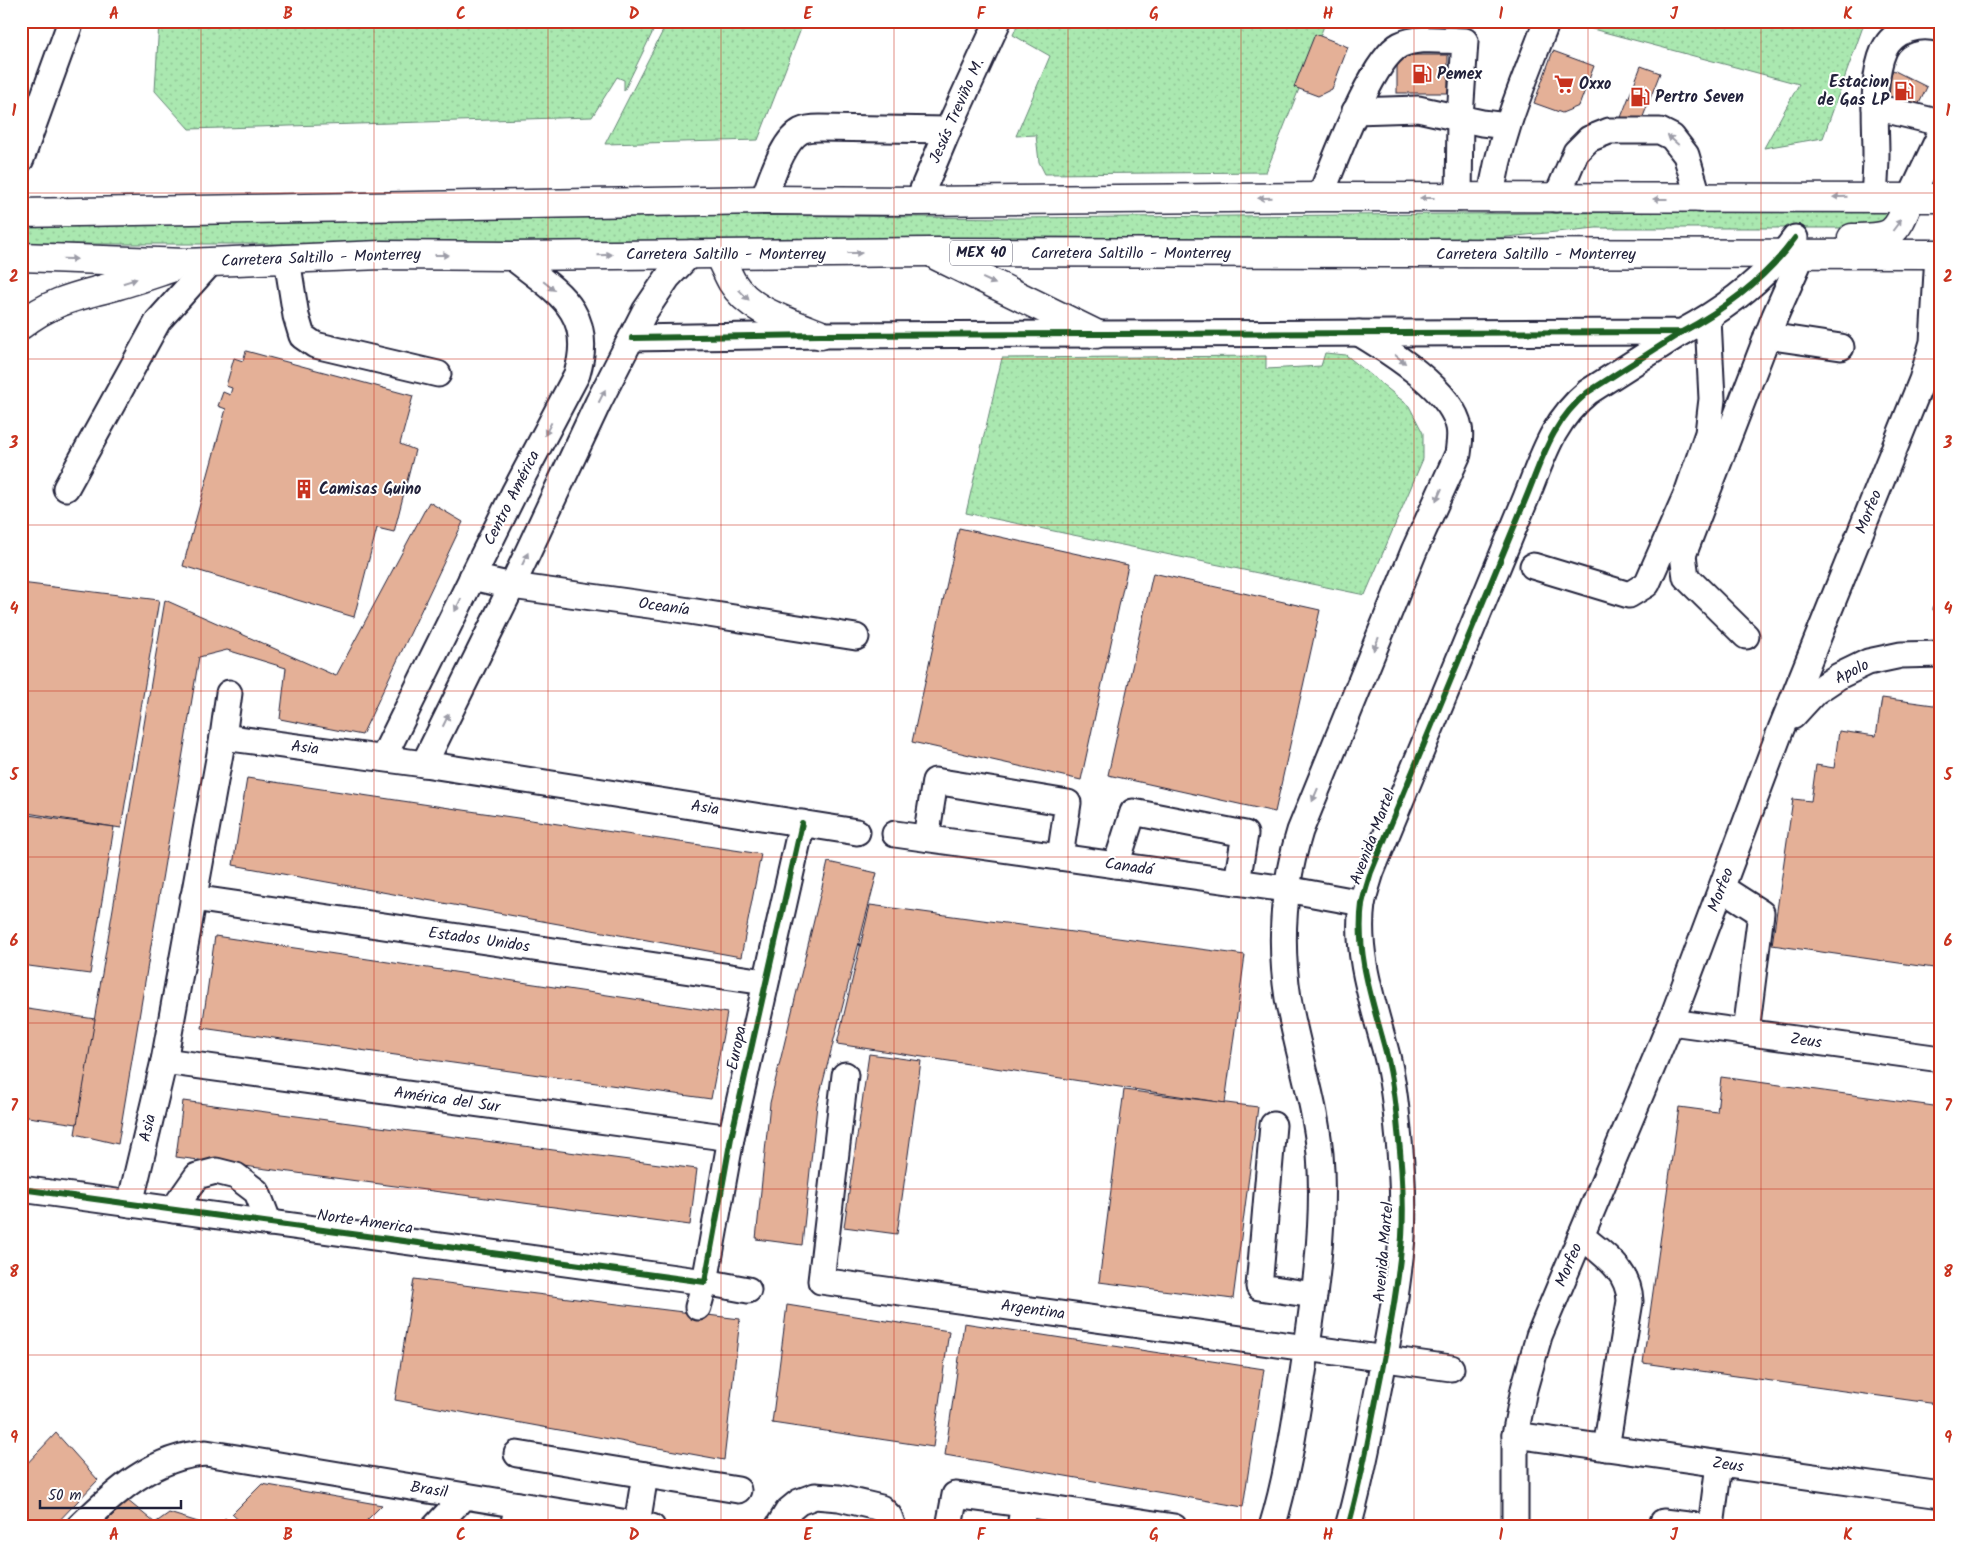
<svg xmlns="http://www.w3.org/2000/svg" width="1962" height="1548" viewBox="0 0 1962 1548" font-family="Kalam,sans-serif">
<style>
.grass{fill:url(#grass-dots);stroke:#668576}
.building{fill:#e4b097;stroke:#22223b}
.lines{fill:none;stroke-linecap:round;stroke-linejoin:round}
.minor-casing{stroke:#22223b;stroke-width:29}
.major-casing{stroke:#22223b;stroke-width:31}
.minor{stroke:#fff;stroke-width:25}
.major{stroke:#fff;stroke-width:28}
.cycleway-casing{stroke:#fff;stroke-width:9}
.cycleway{stroke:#1b5e20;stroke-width:6}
.oneway{fill:#9c9ca7}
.grid{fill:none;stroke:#c8321e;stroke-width:1;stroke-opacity:0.55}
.labels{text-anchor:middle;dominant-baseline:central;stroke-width:4;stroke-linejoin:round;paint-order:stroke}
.shield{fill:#fff;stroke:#646476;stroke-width:1}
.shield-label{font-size:15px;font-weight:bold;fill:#22223b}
.poi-label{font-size:16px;font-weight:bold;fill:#22223b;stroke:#fff;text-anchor:start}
.street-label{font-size:16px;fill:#22223b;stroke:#fff}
.neatline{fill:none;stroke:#c8321e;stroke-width:2}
.grid-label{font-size:16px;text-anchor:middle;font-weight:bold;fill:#c8321e}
</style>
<defs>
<pattern id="grass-dots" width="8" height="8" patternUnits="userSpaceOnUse" patternTransform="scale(1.25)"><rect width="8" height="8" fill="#aae8b0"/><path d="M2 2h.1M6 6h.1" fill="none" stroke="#92c798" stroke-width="1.8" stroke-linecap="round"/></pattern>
</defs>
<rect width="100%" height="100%" fill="#fff"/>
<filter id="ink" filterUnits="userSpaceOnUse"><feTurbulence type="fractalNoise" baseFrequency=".02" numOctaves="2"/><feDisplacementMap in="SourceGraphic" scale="10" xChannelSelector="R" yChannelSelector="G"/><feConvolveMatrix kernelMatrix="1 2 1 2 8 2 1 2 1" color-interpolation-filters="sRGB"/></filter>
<g filter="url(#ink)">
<!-- grass -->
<g class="grass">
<path d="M 159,21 L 658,21 L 624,91 L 624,80 L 617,77 L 592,117 L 189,129 L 155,91 Z"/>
<path d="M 668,21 L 804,21 L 758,140 L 605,144 Z"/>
<path d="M 1019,21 L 1326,21 L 1266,172 L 1045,174 L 1039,162 L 1036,135 L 1016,136 L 1050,56 L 1013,35 Z"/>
<path d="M 1587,21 L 1865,21 L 1823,138 L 1764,148 L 1799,84 L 1585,27 Z"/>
<path d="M 1893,210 L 1882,225 L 1875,228 L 1596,228 L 1477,240 L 1031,237 L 422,244 L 21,244 L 21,226 L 413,219 L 742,215 L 1016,218 Z"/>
<path d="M 1325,353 L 1346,355 L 1409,406 L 1423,433 L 1423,459 L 1365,595 L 966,513 L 1002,358 L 1266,356 L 1266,369 L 1321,366 Z"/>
</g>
<!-- building -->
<g class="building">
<path d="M 1315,34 L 1348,47 L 1332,89 L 1318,96 L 1294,87 Z"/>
<path d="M 1553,51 L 1594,66 L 1579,106 L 1562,113 L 1534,103 Z"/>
<rect x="1397" y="55" width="51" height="38"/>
<path d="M 1641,66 L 1660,73 L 1639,127 L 1620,120 Z"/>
<path d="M 1893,70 L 1927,87 L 1916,110 L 1882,95 Z"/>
<path d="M 246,351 L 413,396 L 400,444 L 415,450 L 394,532 L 377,528 L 354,617 L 183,566 L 226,409 L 218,406 L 223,392 L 230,395 L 232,388 L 226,386 L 234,358 L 243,361 Z"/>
<path d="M 429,502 L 463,522 L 362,735 L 280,719 L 286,668 L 227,650 L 199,657 L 118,1144 L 75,1134 L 165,600 L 336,676 Z"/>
<path d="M 959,528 L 1128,565 L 1081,780 L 912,742 Z"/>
<path d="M 1941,554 L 1941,611 L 1933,610 Z"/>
<path d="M 1153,573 L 1320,610 L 1275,812 L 1108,775 Z"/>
<path d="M 21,583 L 159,600 L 121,828 L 21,812 Z"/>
<path d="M 1882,698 L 1941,706 L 1941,969 L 1772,945 L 1793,799 L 1811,801 L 1816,765 L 1834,768 L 1839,731 L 1876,736 Z"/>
<path d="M 247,778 L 761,854 L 741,957 L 233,865 Z"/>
<path d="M 21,814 L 114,827 L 90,974 L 21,965 Z"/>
<path d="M 828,862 L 877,873 L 817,1105 L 802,1245 L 756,1239 L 770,1103 Z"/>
<path d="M 870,905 L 1245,955 L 1225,1103 L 837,1044 Z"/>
<path d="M 215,936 L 727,1013 L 711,1099 L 202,1028 Z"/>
<path d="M 21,1008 L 95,1019 L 77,1124 L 21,1116 Z"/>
<path d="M 869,1054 L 921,1061 L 897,1234 L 844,1227 Z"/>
<path d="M 1721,1077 L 1941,1107 L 1941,1379 L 1937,1404 L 1643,1363 L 1679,1107 L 1717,1112 Z"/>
<path d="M 1124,1090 L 1258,1107 L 1233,1299 L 1099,1282 Z"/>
<path d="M 183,1101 L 697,1169 L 690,1225 L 176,1157 Z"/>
<path d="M 414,1279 L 740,1319 L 724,1460 L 395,1400 Z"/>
<path d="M 787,1305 L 949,1331 L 933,1447 L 772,1423 Z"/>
<path d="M 964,1323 L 1264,1369 L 1243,1507 L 945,1455 Z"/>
<path d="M 56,1433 L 98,1480 L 53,1527 L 31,1527 L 21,1517 L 21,1470 Z"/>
<path d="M 262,1484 L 382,1505 L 360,1527 L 246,1527 L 232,1514 Z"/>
<path d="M 127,1500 L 155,1523 L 169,1513 L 198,1522 L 204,1527 L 101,1527 Z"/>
<path d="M 225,1518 L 235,1527 L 217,1527 Z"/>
</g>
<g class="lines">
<defs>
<g id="minor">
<path d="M 1875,107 L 1941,123"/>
<path d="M 1355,111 L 1418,109 L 1482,123 L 1507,126"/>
<path d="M 21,159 L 71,21"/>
<path d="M 1320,197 C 1334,164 1371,60 1400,45 C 1418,36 1445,41 1465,41 L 1460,117 L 1459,198"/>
<path d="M 1874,197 C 1875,183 1876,168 1876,154 C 1876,123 1871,79 1884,50 C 1894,29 1920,23 1941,29"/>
<path d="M 1911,197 L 1941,133"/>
<path d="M 1491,198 C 1499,136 1525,79 1547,21"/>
<path d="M 1556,199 L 1576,152 L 1589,139 L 1609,131 L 1660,131 L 1672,137 L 1686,155 L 1699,199"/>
<path d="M 763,200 C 771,181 782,141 801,131 C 807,128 814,128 820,128 L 948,130"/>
<path d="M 918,201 L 948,130 L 998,21"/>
<path d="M 287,259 L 296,316 L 302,336 L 315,345 L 438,374"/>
<path d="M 1767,336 L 1841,347"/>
<path d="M 632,338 L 821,335 L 1682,332 C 1725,309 1766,278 1795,238"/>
<path d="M 66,488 L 158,321 L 211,262"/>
<path d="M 1533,566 L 1629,595 L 1647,584 L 1688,491 L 1708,433 L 1712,399 L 1708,319"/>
<path d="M 472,577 L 512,586 L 664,607 L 856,637"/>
<path d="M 1746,636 L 1686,577 L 1683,555 L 1775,316 L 1803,253"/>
<path d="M 1793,716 L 1815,692 L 1839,676 L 1868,662 L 1901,655 L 1941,654"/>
<path d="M 223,737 L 424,764 L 857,832"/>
<path d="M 383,758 L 515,491 L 577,374 C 596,310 555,291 511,256"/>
<path d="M 424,764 L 512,586 L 598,403 L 645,311 L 668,277 L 691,253"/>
<path d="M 895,834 L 1286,889 L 1362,903"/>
<path d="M 926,838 L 935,781 L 1068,803 L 1060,857"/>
<path d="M 1116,865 L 1133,812 L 1245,834 L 1237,882"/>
<path d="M 1722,888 L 1761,913 L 1746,1032"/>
<path d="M 193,898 L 765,982"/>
<path d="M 1671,1022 L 1941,1059"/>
<path d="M 164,1061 L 731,1138"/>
<path d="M 845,1075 L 821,1281 L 1451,1368"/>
<path d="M 1273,1125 L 1259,1287 L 1314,1295"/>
<path d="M 21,1189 L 705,1282 L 748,1290"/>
<path d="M 130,1204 L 164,1061 L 223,737 L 229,693"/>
<path d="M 173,1210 L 197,1176 L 216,1171 L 236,1176 L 257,1192 L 269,1223"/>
<path d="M 1581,1236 C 1603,1254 1629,1270 1630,1301 L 1606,1448"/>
<path d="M 698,1307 L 705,1282 L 731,1138 L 802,823"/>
<path d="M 1515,1435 L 1941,1495"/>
<path d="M 517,1454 L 738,1490"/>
<path d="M 1663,1522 L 1705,1527"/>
<path d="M 637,1524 L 645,1475"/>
<path d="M 79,1527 C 114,1493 153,1456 206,1453 L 652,1527"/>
<path d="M 435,1527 L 464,1496"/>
<path d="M 513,1527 L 518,1505"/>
<path d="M 778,1527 L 788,1511 L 799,1502 L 815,1496 L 839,1498 L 881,1508 L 889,1516 L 893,1527"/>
<path d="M 949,1527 L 955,1495 L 1024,1504 L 1174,1527"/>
<path d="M 1020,1527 L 1024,1504"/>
<path d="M 1272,1527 C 1287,1478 1294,1429 1302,1379 C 1313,1307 1326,1226 1320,1154 C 1315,1101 1297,1050 1288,998 C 1279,941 1283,886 1300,831 L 1414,551 L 1458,454 C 1459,445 1461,436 1459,427 C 1452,390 1389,351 1359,333"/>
<path d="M 1348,1527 C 1361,1482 1369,1436 1378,1390 C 1388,1340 1398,1289 1402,1237 C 1404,1202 1402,1166 1398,1131 C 1396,1107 1393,1080 1387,1056 C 1375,1008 1355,956 1362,904 C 1364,894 1368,882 1371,872 L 1526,498 C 1543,456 1552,422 1588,392 L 1682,332"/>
<path d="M 1515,1527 L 1515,1435 L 1524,1389 L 1539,1336 L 1671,1022 L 1781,729 L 1922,380 L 1933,342 L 1938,254"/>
<path d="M 1711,1527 L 1719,1464"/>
</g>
<g id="major">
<path d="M 21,213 L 763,200 L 918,201 L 1320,197 L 1941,198"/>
<path d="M 1852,238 C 1895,238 1895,235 1911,197"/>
<path d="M 718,254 C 723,263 727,273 732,282 C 750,312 791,322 821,335"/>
<path d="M 937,256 L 1096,334"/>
<path d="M 21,257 L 186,263 L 381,255 L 511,256 L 929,252 L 1941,254"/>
<path d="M 21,325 C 54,299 80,296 118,285 C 136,280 153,274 171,268"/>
</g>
</defs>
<!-- minor casing -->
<use href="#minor" class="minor-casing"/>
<!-- major casing -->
<use href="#major" class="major-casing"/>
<!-- minor -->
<use href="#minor" class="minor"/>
<!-- major -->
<use href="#major" class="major"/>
<defs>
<g id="cycleway">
<path d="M 632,338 L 821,335 L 1682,332 C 1725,309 1766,278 1795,238"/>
<path d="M 21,1189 L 705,1282 L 731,1138 L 802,823"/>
<path d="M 1348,1527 C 1361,1482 1369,1436 1378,1390 C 1388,1340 1398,1289 1402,1237 C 1404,1202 1402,1166 1398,1131 C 1396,1107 1393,1080 1387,1056 C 1375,1008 1355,956 1362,904 C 1364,894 1368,882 1371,872 L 1526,498 C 1543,456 1552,422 1588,392 L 1682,332"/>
</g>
</defs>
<!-- cycleway casing -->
<use href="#cycleway" class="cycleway-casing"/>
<!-- cycleway -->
<use href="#cycleway" class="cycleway"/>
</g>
<!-- one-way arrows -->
<defs><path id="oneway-solid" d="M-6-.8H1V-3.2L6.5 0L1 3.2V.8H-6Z" transform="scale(1.25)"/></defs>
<g class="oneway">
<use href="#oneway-solid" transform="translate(1673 140) rotate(-139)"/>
<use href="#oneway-solid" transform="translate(1840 197) rotate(179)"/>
<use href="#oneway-solid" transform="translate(1265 198) rotate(179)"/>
<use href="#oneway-solid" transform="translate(1427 198) rotate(-180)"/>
<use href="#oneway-solid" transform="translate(1660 199) rotate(-180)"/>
<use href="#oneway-solid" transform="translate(1897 225) rotate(-53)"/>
<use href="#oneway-solid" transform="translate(855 253)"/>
<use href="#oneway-solid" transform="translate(442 255)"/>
<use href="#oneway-solid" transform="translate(605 255) rotate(-1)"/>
<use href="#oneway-solid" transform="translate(70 259) rotate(2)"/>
<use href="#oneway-solid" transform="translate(130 281) rotate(-17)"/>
<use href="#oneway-solid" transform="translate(989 281) rotate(25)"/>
<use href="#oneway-solid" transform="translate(549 286) rotate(39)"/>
<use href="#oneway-solid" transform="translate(744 295) rotate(46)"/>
<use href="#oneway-solid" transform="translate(1400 359) rotate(39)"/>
<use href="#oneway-solid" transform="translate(602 396) rotate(-63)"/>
<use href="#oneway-solid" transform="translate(548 429) rotate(118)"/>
<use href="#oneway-solid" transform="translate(1439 495) rotate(114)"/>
<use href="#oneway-solid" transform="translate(525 559) rotate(-65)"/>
<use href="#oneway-solid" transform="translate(458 605) rotate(116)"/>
<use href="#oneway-solid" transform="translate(1376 644) rotate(112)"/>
<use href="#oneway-solid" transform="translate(446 720) rotate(-64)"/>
<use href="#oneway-solid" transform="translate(1315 795) rotate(113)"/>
</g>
</g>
<!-- grid -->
<path class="grid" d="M 201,21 L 201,1527M 374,21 L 374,1527M 548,21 L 548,1527M 721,21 L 721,1527M 894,21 L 894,1527M 1068,21 L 1068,1527M 1241,21 L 1241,1527M 1414,21 L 1414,1527M 1588,21 L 1588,1527M 1761,21 L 1761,1527M 21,193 L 1941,193M 21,359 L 1941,359M 21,525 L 1941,525M 21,691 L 1941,691M 21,857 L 1941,857M 21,1023 L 1941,1023M 21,1189 L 1941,1189M 21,1355 L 1941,1355"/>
<!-- icons -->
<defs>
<symbol id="fuel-bare" viewBox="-9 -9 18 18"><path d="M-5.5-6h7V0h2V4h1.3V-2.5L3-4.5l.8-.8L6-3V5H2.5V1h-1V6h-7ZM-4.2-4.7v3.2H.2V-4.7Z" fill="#c8321e" stroke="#fff" stroke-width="2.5" paint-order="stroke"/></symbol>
<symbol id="supermarket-bare" viewBox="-9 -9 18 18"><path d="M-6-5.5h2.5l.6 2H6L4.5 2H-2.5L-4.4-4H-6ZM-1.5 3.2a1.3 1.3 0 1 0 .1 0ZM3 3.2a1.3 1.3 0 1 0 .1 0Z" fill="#c8321e" stroke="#fff" stroke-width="2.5" paint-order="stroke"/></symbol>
<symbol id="building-bare" viewBox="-9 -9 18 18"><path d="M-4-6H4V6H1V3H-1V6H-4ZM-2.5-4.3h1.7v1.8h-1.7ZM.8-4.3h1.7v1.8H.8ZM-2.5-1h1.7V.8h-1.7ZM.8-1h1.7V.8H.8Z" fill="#c8321e" stroke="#fff" stroke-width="2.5" paint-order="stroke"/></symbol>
</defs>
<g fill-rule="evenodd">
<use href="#fuel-bare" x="1408" y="60" width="28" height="28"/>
<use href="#supermarket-bare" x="1550" y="70" width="28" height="28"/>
<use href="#fuel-bare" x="1890" y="77" width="28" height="28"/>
<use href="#fuel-bare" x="1626" y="83" width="28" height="28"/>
<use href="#building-bare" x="290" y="475" width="28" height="28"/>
</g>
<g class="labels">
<!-- shield labels -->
<rect class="shield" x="950" y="240.5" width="62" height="25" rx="4"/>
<g class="shield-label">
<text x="981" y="253">MEX 40</text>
</g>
<!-- poi labels -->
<g class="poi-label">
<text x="1437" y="74">Pemex</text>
<text x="1889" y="82" text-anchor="end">Estacion<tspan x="1889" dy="18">de Gas LP</tspan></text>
<text x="1579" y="84">Oxxo</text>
<text x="1655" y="97">Pertro Seven</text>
<text x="319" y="489">Camisas Guino</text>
</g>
<!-- street labels -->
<g class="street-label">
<text transform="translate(957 111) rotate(-66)">Jesús Treviño M.</text>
<text x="1131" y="253">Carretera Saltillo - Monterrey</text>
<text x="726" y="254">Carretera Saltillo - Monterrey</text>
<text x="1536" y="254">Carretera Saltillo - Monterrey</text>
<text transform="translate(321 258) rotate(-2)">Carretera Saltillo - Monterrey</text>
<text transform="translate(512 498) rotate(-63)">Centro América</text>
<text transform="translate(1869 512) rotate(-68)">Morfeo</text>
<text transform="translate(664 607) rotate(8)">Oceanía</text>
<text transform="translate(1852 672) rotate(-26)">Apolo</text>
<text transform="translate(305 748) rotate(7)">Asia</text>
<text transform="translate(705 808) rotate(9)">Asia</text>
<text transform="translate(1373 837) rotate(-69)">Avenida Martel</text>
<text transform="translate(1129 867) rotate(8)">Canadá</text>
<text transform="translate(1721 890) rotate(-69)">Morfeo</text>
<text transform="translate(479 940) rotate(8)">Estados Unidos</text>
<text transform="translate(1806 1041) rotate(8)">Zeus</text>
<text transform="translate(737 1048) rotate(-78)">Europa</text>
<text transform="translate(447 1100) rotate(8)">América del Sur</text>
<text transform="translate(148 1128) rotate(-77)">Asia</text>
<text transform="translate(365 1222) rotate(8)">Norte America</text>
<text transform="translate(1384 1252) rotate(-85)">Avenida Martel</text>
<text transform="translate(1569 1265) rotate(-67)">Morfeo</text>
<text transform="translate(1033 1310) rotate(8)">Argentina</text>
<text transform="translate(1728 1465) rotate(8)">Zeus</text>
<text transform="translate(429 1490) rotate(9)">Brasil</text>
</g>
</g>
<!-- margin -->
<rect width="1962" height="1548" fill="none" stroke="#fff" stroke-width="55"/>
<!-- scale -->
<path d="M40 1500v8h141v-8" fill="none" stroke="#22223b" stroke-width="2.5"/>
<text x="48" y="1500" font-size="15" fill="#22223b" stroke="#ffffff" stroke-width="4" paint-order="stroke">50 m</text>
<rect x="28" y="28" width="1906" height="1492" class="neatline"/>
<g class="grid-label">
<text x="114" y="19">A</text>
<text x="288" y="19">B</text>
<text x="461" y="19">C</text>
<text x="634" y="19">D</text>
<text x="808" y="19">E</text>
<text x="981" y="19">F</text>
<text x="1154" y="19">G</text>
<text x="1328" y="19">H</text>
<text x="1501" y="19">I</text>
<text x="1674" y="19">J</text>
<text x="1848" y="19">K</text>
<text x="14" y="116">1</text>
<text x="1948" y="116">1</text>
<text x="14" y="282">2</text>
<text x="1948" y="282">2</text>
<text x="14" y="448">3</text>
<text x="1948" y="448">3</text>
<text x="14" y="614">4</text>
<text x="1948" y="614">4</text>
<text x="14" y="780">5</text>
<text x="1948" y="780">5</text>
<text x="14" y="946">6</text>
<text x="1948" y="946">6</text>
<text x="14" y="1111">7</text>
<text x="1948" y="1111">7</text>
<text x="14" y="1277">8</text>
<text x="1948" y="1277">8</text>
<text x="14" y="1443">9</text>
<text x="1948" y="1443">9</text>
<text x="114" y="1540">A</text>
<text x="288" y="1540">B</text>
<text x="461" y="1540">C</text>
<text x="634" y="1540">D</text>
<text x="808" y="1540">E</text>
<text x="981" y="1540">F</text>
<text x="1154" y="1540">G</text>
<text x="1328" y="1540">H</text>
<text x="1501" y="1540">I</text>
<text x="1674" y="1540">J</text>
<text x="1848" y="1540">K</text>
</g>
</svg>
